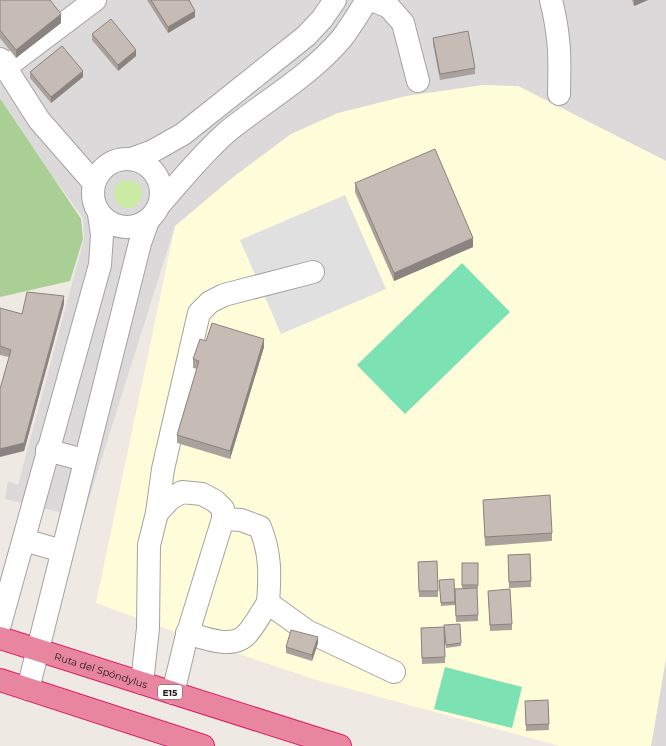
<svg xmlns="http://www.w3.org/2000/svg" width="666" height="746" viewBox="0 0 666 746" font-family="Montserrat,sans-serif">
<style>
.residential{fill:#dbd9d9}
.education{fill:#fffcda}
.grass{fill:#cceba5}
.forest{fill:#aacf95}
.pitch{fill:#7ce1b3}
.parking{fill:#e0e0e0}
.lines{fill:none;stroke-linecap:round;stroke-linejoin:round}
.minor-casing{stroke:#a3a3a3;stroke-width:24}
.highway-casing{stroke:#dd1e6d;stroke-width:24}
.minor{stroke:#fff;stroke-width:22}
.highway{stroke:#e9869f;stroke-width:22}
.wall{fill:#aaa19c}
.shaded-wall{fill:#8b837f}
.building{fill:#c6bbb5;stroke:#8b837f}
.labels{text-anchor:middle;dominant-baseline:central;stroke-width:3.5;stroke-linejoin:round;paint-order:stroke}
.shield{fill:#fff;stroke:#606060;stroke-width:1}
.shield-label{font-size:9px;font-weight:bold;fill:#1c1c1c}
.street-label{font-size:10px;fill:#1c1c1c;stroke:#fff}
</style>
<rect width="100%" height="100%" fill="#eee9e2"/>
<!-- residential -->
<g class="residential">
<path d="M 0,0 L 666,0 L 666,161 L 518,86 L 175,226 L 83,518 L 5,499 L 8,481 L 18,485 L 84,239 L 83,218 L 56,181 L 0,97 Z"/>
<path d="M 666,658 L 666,746 L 651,746 Z"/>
</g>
<!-- education -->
<path class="education" d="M 483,85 L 518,86 L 666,161 L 666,658 L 651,746 L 560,746 L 317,680 L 194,639 L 96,603 L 175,226 L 232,178 L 291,134 L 338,113 L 406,96 Z"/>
<!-- grass -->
<circle class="grass" cx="128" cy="194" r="14"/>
<!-- forest -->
<path class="forest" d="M 0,98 L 81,219 L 83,239 L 70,281 L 0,297 Z"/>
<!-- pitch -->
<g class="pitch">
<path d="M 462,263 L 510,312 L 405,414 L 357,365 Z"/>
<path d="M 445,667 L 522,687 L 512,728 L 434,709 Z"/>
</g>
<!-- parking -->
<path class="parking" d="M 345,195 L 386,289 L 281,334 L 240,240 Z"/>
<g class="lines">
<defs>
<g id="minor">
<path d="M 372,0 L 389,7 L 403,23 L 418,81"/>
<path d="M 551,0 C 560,36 560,58 559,94"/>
<path d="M 0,59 L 39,120 L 94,183"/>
<path d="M 6,67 L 95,0"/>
<circle cx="127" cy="193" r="34"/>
<path d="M 131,159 L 153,151 L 183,134 L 306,36 L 322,19 L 335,0"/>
<path d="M 161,203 C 182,179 203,153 227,132 C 265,101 310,76 342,38 C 351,26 359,13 367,0"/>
<path d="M 47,450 L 84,460"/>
<path d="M 157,513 L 163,469 L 199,313 L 210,302 L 224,295 L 313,272"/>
<path d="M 223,519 L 241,520 L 260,527 C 271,554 270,575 268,603 L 307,631 L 394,672"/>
<path d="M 24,540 L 62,551"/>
<path d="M 0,624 L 100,265 L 102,235 L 99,214"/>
<path d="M 187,633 C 204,638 233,650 247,634 C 255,625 261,613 268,603"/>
<path d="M 142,683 L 148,628 L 149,545 L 157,513 L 170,499 L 182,492 L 202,494 L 215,501 L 223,509 L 223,519 L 186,639 L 173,693"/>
<path d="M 28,689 L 140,243 L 148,221"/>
</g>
<g id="highway">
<path id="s1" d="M 0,638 L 340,746"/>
<path d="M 0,680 L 203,746"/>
</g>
</defs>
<!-- minor casing -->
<use href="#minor" class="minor-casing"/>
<!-- highway casing -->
<use href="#highway" class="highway-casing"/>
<!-- minor -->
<use href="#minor" class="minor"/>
<!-- highway -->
<use href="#highway" class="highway"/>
</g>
<!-- wall -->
<g class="wall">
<path d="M 0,0 L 61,23 L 16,58 L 0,38 Z"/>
<path d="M 147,0 L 189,0 L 195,17 L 168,33 Z"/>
<path d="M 632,0 L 648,0 L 634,6 Z"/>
<path d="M 92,34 L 136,56 L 118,71 L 92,40 Z"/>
<path d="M 433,38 L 475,68 L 475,74 L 440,80 L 433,44 Z"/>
<path d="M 30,72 L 83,77 L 51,103 L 30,78 Z"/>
<path d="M 355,183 L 473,247 L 394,281 L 355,192 Z"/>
<path d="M 64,304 L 24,451 L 9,357 L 0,355 L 0,308 L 22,314 Z"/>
<path d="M 206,341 L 264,347 L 230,459 L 177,443 L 177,435 L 197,369 L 193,368 L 193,359 Z"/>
<path d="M 483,500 L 552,533 L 552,541 L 485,546 Z"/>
<path d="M 530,554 L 531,587 L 509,588 L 508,555 Z"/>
<path d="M 437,561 L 438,597 L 419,597 L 418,562 Z"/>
<rect x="462" y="563" width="16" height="25"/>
<path d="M 439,580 L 455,599 L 478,615 L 478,621 L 456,622 L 455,604 L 455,605 L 441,606 Z"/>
<path d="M 488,591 L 512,624 L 512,630 L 490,631 Z"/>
<path d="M 460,624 L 461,646 L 446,648 L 445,635 L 445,663 L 422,664 L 421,628 L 444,627 Z"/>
<path d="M 318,643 L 312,661 L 286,653 L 286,647 Z"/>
<path d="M 548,700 L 549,730 L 526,731 L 525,701 Z"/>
</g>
<!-- shaded-wall -->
<g class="shaded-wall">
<path d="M 634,0 L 648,0 L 634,6 Z"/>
<path d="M 195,11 L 195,17 L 168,33 L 168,27 Z"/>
<path d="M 61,14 L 61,23 L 16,58 L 16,50 Z"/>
<path d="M 136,50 L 136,56 L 118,71 L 118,65 Z"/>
<path d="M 83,71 L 83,77 L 51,103 L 51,97 Z"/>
<path d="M 473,238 L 473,247 L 394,281 L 394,273 Z"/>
<path d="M 64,296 L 64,304 L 24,451 L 0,457 L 0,449 Z"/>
<path d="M 264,339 L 264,347 L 230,459 L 230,451 Z"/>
<path d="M 318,637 L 318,643 L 312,661 L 312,655 Z"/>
</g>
<!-- building -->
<g class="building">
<path d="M 0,0 L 50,0 L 61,14 L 16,50 L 0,30 Z"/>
<path d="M 151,0 L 189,0 L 195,11 L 168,27 Z"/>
<path d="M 111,19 L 136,50 L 118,65 L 92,34 Z"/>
<path d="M 468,31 L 475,68 L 440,74 L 433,38 Z"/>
<path d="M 62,46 L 83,71 L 51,97 L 30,72 Z"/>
<path d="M 435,149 L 473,238 L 394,273 L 355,183 Z"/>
<path d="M 27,292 L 64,296 L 24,443 L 0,449 L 0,389 L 11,350 L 0,346 L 0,308 L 22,314 Z"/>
<path d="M 212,323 L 264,339 L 230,451 L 177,435 L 199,361 L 193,359 L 200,339 L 206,341 Z"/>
<path d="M 550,495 L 552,533 L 485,537 L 483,500 Z"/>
<path d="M 530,554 L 531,581 L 509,582 L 508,555 Z"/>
<path d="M 437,561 L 438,591 L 419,591 L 418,562 Z"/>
<rect x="462" y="563" width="16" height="22"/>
<path d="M 454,579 L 455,602 L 441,603 L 439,580 Z"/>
<path d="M 477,588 L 478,615 L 456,616 L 455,589 Z"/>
<path d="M 510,589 L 512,624 L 490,625 L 488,591 Z"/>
<path d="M 460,624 L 461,643 L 446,645 L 444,625 Z"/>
<path d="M 444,627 L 445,657 L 422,658 L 421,628 Z"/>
<path d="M 291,630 L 318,637 L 312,655 L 286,647 Z"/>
<path d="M 548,700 L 549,724 L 526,725 L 525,701 Z"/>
</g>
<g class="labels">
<!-- shield labels -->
<rect class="shield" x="158" y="685" width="24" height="14" rx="3"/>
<g class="shield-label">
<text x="170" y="692">E15</text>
</g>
<!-- street labels -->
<g class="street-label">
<text stroke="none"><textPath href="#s1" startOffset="106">Ruta del Spóndylus</textPath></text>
</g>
</g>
</svg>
